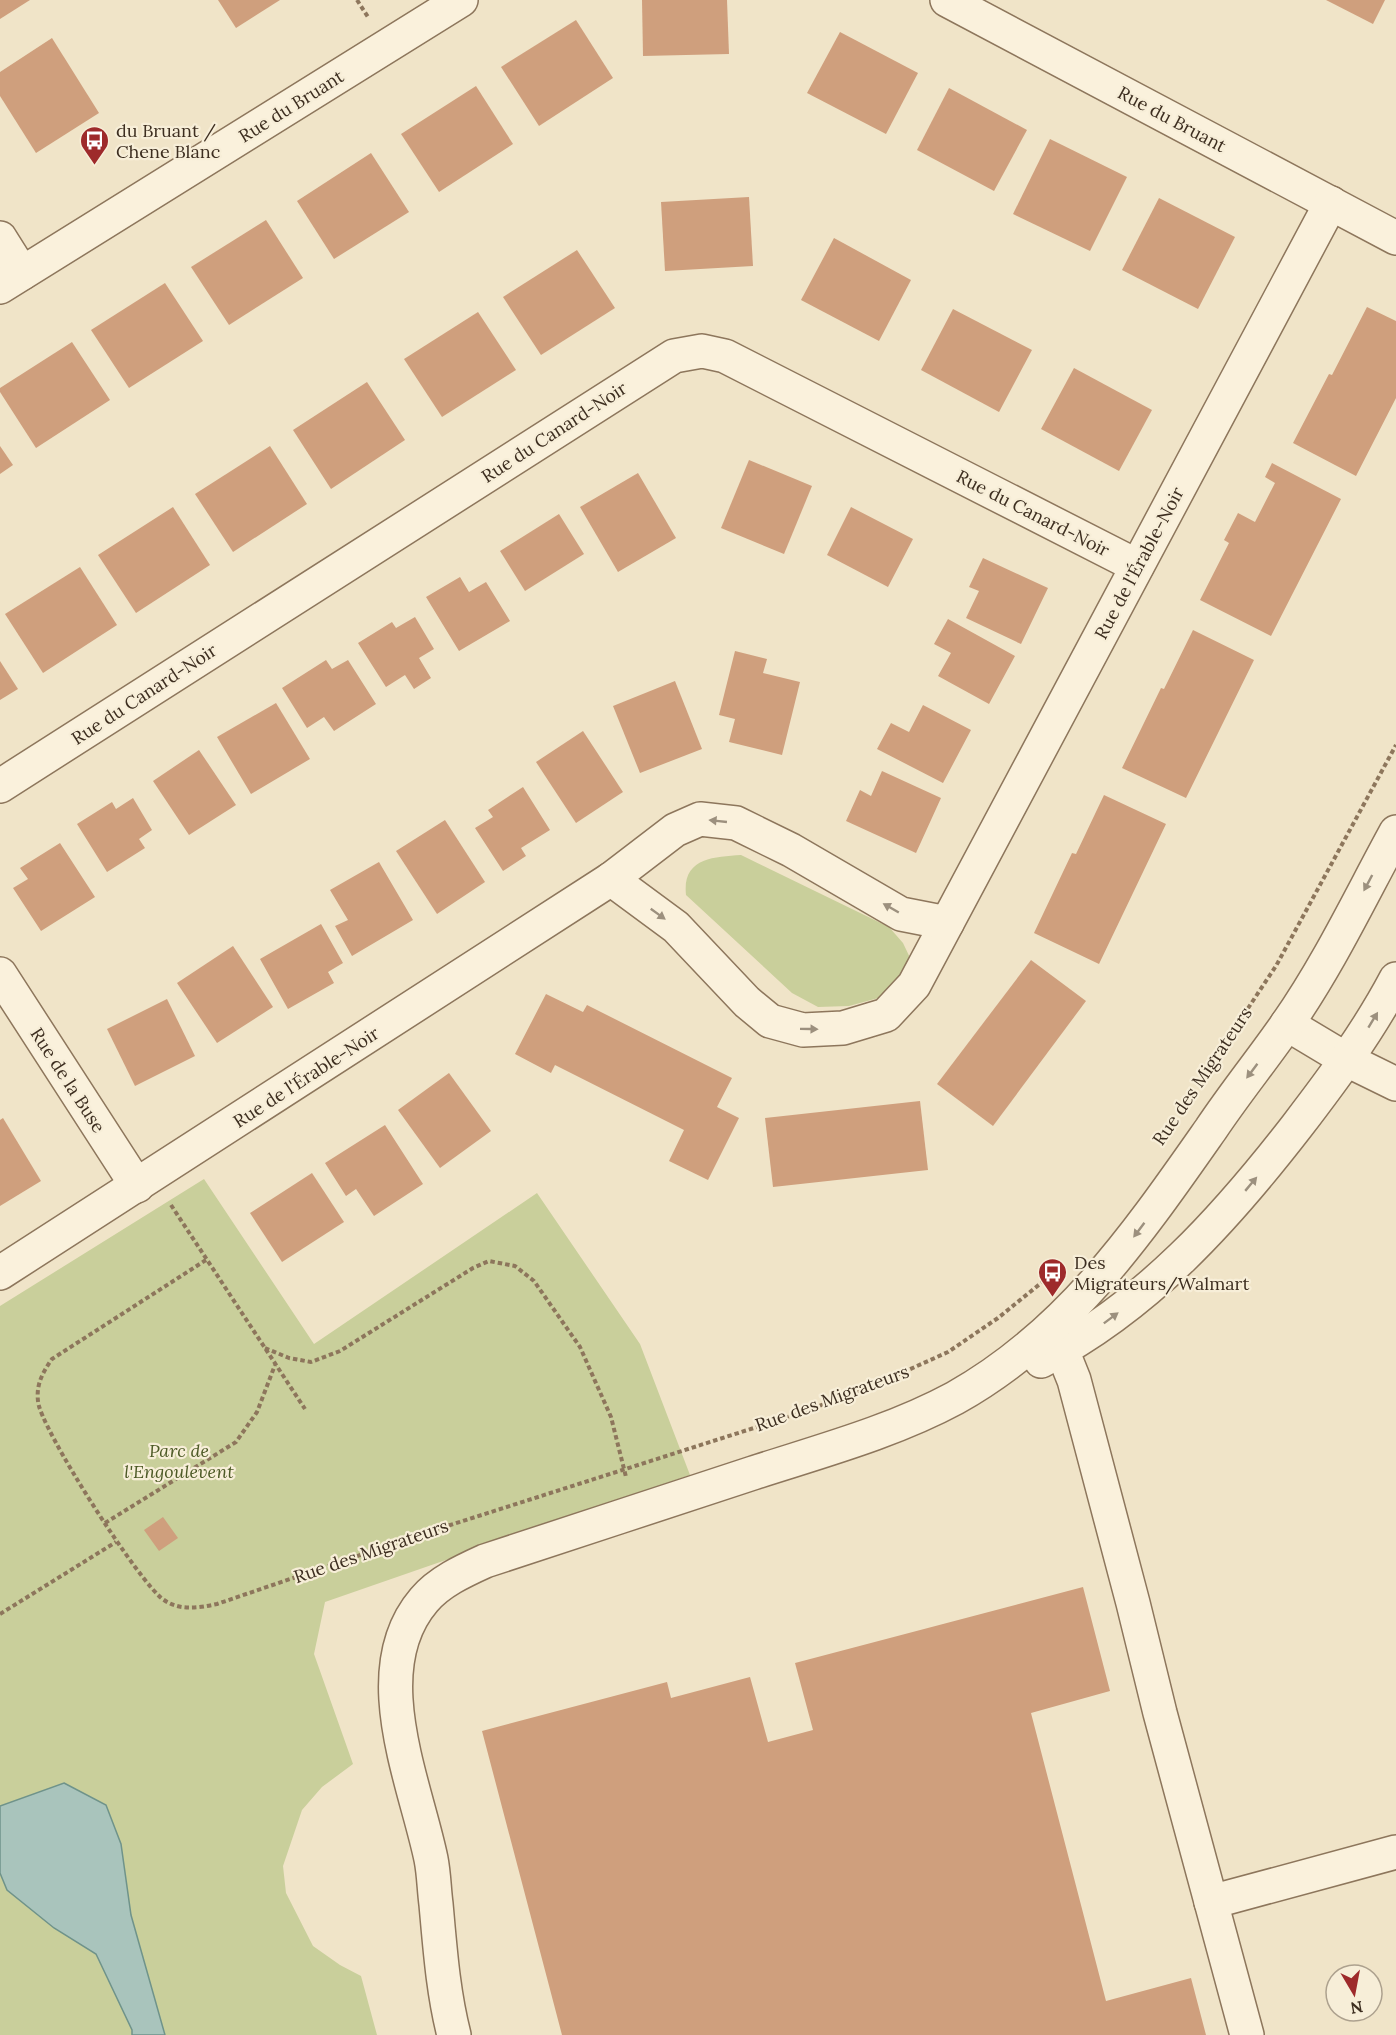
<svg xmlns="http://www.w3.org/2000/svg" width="1396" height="2035" viewBox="0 0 1396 2035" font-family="Lora,serif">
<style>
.green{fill:#c9cf9b}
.water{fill:#a9c4bc;stroke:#6f938a;stroke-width:1.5}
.building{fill:#cf9f7d}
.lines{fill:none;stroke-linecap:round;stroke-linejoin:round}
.minor-casing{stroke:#8d765c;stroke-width:36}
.path{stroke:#8d765c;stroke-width:4;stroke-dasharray:4.5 3;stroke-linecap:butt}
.minor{stroke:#faf1dc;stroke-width:33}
.oneway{fill:#9c907e}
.labels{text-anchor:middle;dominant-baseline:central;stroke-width:4.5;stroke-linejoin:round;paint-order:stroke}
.street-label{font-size:18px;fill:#3d2e20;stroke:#f7eed8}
.poi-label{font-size:18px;fill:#3d2e20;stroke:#f7eed8;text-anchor:start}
.park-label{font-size:18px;font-style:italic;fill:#4d5a26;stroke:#f7eed8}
</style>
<rect width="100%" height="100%" fill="#f0e4c8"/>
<!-- green -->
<g class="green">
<path d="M 741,855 L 889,927 L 903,943 L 912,962 L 882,997 L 849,1006 L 818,1007 L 792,993 L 686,895 C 682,858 713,857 741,855 Z"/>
<path d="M 204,1179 L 314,1344 L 537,1193 L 640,1344 L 690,1475 L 325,1602 L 314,1654 L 353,1764 L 322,1787 L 302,1810 L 283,1866 L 286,1893 L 313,1946 L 340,1965 L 361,1976 L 377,2035 L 0,2035 L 0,1306 Z"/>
</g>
<!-- water -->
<path class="water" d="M 64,1783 L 106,1805 L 121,1844 L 131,1915 L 165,2035 L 132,2035 L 132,2030 L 96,1954 L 54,1928 L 7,1890 L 0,1873 L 0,1806 Z"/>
<!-- building -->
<g class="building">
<path d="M 0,0 L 30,0 L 0,19 Z"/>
<path d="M 218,0 L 280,0 L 236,28 Z"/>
<path d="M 642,0 L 727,0 L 729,54 L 643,56 Z"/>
<path d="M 1326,0 L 1385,0 L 1373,24 Z"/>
<path d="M 576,20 L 613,78 L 539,126 L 501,67 Z"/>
<path d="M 840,32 L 918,73 L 886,134 L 807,93 Z"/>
<path d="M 52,38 L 99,113 L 36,153 L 0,96 L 0,72 Z"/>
<path d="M 476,86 L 513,144 L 439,192 L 401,134 Z"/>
<path d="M 949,88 L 1027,130 L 994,191 L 917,150 Z"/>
<path d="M 1050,139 L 1127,177 L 1090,251 L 1013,214 Z"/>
<path d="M 371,153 L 409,212 L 334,259 L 297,201 Z"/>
<path d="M 749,197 L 753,266 L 665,271 L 661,202 Z"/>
<path d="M 1159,198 L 1235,237 L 1198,309 L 1122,270 Z"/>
<path d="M 266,220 L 303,278 L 229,325 L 191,267 Z"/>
<path d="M 834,238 L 911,280 L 879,341 L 801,300 Z"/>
<path d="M 577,250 L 615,308 L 541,355 L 503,297 Z"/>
<path d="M 165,283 L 203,341 L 129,388 L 91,330 Z"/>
<path d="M 1367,307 L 1396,321 L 1396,398 L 1356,476 L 1293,443 L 1329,374 L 1332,375 Z"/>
<path d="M 953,309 L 1032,350 L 999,412 L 921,370 Z"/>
<path d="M 478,312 L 516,370 L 442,417 L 404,359 Z"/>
<path d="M 72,342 L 110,400 L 36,448 L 0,392 L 0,388 Z"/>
<path d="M 1074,368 L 1152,410 L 1119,471 L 1041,429 Z"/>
<path d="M 367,382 L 405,440 L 331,489 L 293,430 Z"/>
<path d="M 0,446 L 13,465 L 0,474 Z"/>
<path d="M 270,446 L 307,504 L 233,552 L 195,494 Z"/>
<path d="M 749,460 L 812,486 L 784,554 L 721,528 Z"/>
<path d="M 1272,463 L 1341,499 L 1271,636 L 1200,600 L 1229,543 L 1224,540 L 1238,513 L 1255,522 L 1275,483 L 1265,477 Z"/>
<path d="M 638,473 L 676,538 L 618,572 L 580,507 Z"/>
<path d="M 173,507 L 210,565 L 136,613 L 98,555 Z"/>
<path d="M 851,507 L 913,539 L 888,587 L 827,555 Z"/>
<path d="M 559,514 L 584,554 L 525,591 L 500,551 Z"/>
<path d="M 983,558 L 1048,588 L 1021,644 L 966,618 L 979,591 L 969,587 Z"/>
<path d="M 80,567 L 117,625 L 43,673 L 5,614 Z"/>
<path d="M 460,577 L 469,592 L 486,582 L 510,621 L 459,651 L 426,597 Z"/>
<path d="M 415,617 L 434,649 L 419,658 L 431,678 L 414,689 L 405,675 L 386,687 L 358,643 L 392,622 L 396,628 Z"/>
<path d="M 948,619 L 1015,656 L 989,704 L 938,676 L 951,653 L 934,644 Z"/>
<path d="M 1193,630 L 1254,660 L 1186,798 L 1122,768 L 1161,688 L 1164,689 Z"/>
<path d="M 735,651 L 767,659 L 763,673 L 800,682 L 782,755 L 729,742 L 735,719 L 719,715 Z"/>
<path d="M 326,660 L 332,669 L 348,660 L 376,704 L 334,731 L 324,717 L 307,728 L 282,688 Z"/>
<path d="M 0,661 L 18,689 L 0,700 Z"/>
<path d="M 675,681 L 702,749 L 640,773 L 613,706 Z"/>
<path d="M 276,703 L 310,759 L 251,794 L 217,737 Z"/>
<path d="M 923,705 L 971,730 L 943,783 L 877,749 L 891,723 L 909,732 Z"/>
<path d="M 583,731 L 623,792 L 576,823 L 536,762 Z"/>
<path d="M 199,750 L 236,805 L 189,835 L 153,781 Z"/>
<path d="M 882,771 L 941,798 L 916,853 L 846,821 L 860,790 L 871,796 Z"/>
<path d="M 523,787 L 550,830 L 521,848 L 526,856 L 503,871 L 475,828 L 493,817 L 488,810 Z"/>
<path d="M 1104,795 L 1166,824 L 1099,964 L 1034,933 L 1072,853 L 1076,854 Z"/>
<path d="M 133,798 L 152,830 L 139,839 L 145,848 L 107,872 L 77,824 L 112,802 L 116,809 Z"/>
<path d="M 445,820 L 485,882 L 437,914 L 396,851 Z"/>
<path d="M 60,843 L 95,897 L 41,931 L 13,888 L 28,879 L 20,868 Z"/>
<path d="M 379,862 L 413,920 L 352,956 L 335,926 L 348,920 L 330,890 Z"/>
<path d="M 321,924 L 343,963 L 328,972 L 334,983 L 288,1009 L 260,959 Z"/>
<path d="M 233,946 L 273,1007 L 217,1043 L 177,983 Z"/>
<path d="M 1031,960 L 1086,1001 L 993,1126 L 937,1084 Z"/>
<path d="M 546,994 L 583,1012 L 587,1005 L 732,1078 L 717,1107 L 739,1118 L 708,1180 L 669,1161 L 684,1130 L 555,1065 L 551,1073 L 515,1054 Z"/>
<path d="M 167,999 L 195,1056 L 135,1086 L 107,1029 Z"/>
<path d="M 449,1073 L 491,1131 L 440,1168 L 398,1110 Z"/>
<path d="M 920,1101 L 928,1170 L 773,1187 L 765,1118 Z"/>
<path d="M 3,1118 L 41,1181 L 0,1206 L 0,1120 Z"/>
<path d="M 385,1125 L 423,1184 L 374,1216 L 356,1189 L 346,1196 L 325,1163 Z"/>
<path d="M 312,1173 L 344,1222 L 282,1262 L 250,1213 Z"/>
<path d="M 163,1517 L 178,1538 L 159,1551 L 144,1530 Z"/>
<path d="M 1083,1587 L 1110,1691 L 1031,1713 L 1106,2001 L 1191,1978 L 1206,2035 L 562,2035 L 482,1731 L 667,1682 L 671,1698 L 750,1677 L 768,1742 L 813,1730 L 795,1663 Z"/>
</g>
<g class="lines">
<defs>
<g id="minor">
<path d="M 947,0 L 1396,238"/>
<path d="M 0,238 L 22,273"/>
<path d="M 0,287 L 461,0"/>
<path d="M 0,786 L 674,356 L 702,351 L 725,356 L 1137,566"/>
<path d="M 611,879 L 676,927 L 747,1002 L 770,1021 L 803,1030 L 843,1028 L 886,1015 L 914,985 L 1331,203"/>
<path d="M 0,974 L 137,1186"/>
<path d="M 1287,1024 L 1347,1060 L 1396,1084"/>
<path d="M 0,1273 L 611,879 L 675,830 L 700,819 L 736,823 L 791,850 L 901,914 L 947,923"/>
<path d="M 1047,1332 L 1062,1350 L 1074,1380 L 1133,1603 L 1160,1713 L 1247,2035"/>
<path d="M 1041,1361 C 1147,1306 1225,1219 1297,1126 C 1333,1079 1368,1032 1396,979"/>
<path d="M 1211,1902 L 1396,1852"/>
<path d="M 454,2035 C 443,1992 440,1948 436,1904 C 434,1889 434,1874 431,1859 C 415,1782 364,1670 424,1600 C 439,1582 463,1571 485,1561 C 574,1532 664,1502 753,1473 C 821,1451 892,1432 955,1398 C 1069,1334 1138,1233 1211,1129 C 1235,1093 1262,1060 1287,1024 C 1329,964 1361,896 1396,832"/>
</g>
</defs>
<!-- minor casing -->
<use href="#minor" class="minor-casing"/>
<!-- path -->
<g class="path">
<path d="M 357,0 L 368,17"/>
<path d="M 1223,1046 L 1276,966 L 1396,745"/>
<path d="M 171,1205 L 305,1409"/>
<path d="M 206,1260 L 52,1359 C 43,1372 36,1384 38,1401 C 39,1426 141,1586 164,1600 C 180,1611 198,1608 217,1604 L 419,1535 L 782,1419 L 864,1390 L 948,1352 L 998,1318 L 1046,1279"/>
<path d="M 265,1348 L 289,1358 L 311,1362 L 340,1351 L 473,1268 L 489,1261 L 515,1266 L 534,1281 L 580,1347 L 611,1417 L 626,1477"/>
<path d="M 105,1523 L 236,1442 L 257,1412 L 275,1365"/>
<path d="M 0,1614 L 116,1542"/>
</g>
<!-- minor -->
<use href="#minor" class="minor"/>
</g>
<!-- one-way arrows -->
<defs><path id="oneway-solid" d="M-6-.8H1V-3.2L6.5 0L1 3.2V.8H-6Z" transform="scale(1.5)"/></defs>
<g class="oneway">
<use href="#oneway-solid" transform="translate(718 821) rotate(-174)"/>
<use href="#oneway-solid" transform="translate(1368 883) rotate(118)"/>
<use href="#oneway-solid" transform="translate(891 908) rotate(-150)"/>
<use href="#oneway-solid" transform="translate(658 914) rotate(36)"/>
<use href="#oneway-solid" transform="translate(1373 1020) rotate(-59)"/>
<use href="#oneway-solid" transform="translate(809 1029) rotate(1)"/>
<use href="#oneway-solid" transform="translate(1252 1071) rotate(127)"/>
<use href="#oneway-solid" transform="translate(1251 1184) rotate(-50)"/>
<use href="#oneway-solid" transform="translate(1139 1230) rotate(127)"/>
<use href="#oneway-solid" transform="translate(1111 1318) rotate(-37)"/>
</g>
<!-- icons -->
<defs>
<symbol id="bus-pin" viewBox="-11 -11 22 30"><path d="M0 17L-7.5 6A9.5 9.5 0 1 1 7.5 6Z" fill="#9e2a2b" stroke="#f7eed8"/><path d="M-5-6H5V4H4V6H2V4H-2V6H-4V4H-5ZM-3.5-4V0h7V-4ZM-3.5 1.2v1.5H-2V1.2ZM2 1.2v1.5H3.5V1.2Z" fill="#fff"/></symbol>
</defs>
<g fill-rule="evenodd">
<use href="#bus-pin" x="78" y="124" width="33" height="45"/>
<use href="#bus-pin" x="1036" y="1256" width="33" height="45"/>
</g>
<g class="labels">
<!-- street labels -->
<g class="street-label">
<text transform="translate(291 106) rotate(-32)">Rue du Bruant</text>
<text transform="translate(1172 119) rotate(28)">Rue du Bruant</text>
<text transform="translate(554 432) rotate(-33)">Rue du Canard-Noir</text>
<text transform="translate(1033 513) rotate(27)">Rue du Canard-Noir</text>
<text transform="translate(1139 563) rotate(-62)">Rue de l'Érable-Noir</text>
<text transform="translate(144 694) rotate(-33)">Rue du Canard-Noir</text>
<text transform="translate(1202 1076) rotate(-56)">Rue des Migrateurs</text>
<text transform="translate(306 1077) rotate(-33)">Rue de l'Érable-Noir</text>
<text transform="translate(68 1080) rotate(57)">Rue de la Buse</text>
<text transform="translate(832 1398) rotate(-20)">Rue des Migrateurs</text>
<text transform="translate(371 1551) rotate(-19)">Rue des Migrateurs</text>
</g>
<!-- poi labels -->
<g class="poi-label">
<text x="116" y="130">du Bruant /<tspan x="116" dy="21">Chene Blanc</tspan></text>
<text x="1074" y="1262">Des<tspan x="1074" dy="21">Migrateurs/Walmart</tspan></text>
</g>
<!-- park labels -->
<g class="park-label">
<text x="179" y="1450">Parc de<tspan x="179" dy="21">l'Engoulevent</tspan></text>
</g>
</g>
<!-- north arrow -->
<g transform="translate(1354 1993) rotate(170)"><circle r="28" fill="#f7eed8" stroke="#ada18e" stroke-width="1.5"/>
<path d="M0-4.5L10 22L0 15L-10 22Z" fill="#9e2a2b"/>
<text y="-9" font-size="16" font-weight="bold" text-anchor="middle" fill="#3d2e20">N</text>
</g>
</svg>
